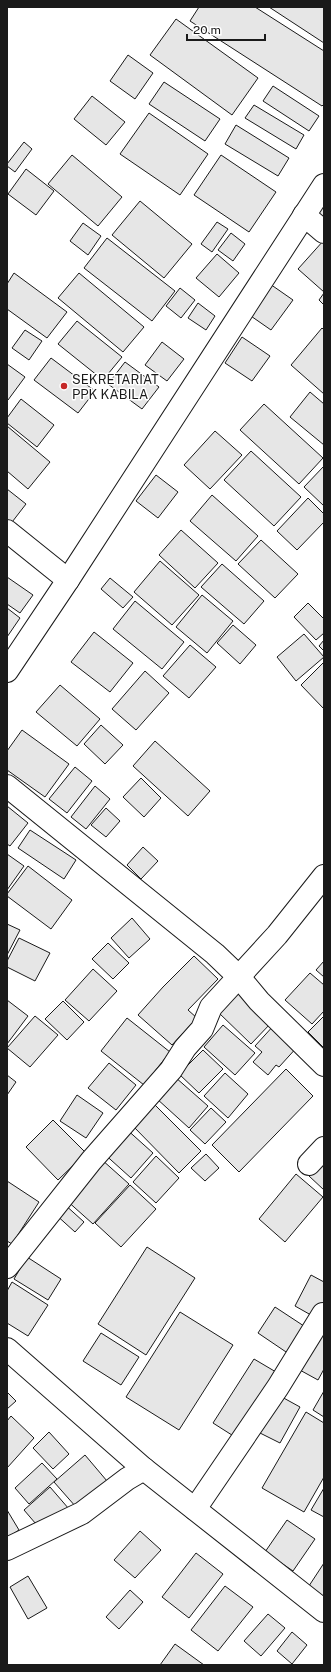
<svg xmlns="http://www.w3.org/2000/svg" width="331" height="1672" viewBox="0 0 331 1672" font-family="'Public Sans',sans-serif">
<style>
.building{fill:#e6e6e6;stroke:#1a1a1a}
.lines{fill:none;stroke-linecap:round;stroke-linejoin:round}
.minor-casing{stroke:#1a1a1a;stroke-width:24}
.major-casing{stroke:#1a1a1a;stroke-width:24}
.minor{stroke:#fff;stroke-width:22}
.major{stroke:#fff;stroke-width:22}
.poi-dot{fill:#c62828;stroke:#fff;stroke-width:1.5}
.labels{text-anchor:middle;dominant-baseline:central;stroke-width:3;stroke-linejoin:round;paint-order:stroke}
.poi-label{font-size:13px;fill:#1a1a1a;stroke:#fff;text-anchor:start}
</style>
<rect width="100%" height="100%" fill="#fff"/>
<!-- building -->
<g class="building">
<path d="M 199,7 L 255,7 L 324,51 L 324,104 L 322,106 L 190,21 Z"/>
<path d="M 269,7 L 324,7 L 324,43 Z"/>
<path d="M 176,19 L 258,78 L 232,115 L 150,55 Z"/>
<path d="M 128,55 L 153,73 L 135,99 L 110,81 Z"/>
<path d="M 164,82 L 220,119 L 205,141 L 149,104 Z"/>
<path d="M 273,86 L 319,116 L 309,131 L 263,101 Z"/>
<path d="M 92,96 L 125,122 L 106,145 L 74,119 Z"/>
<path d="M 254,105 L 304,135 L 296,149 L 245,118 Z"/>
<path d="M 149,113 L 208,154 L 180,195 L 120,154 Z"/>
<path d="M 236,125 L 289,158 L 278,176 L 225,144 Z"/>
<path d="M 24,142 L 32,149 L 15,172 L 7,166 L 7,164 Z"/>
<path d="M 72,155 L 122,197 L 98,226 L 48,184 Z"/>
<path d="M 221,155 L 276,192 L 249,232 L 194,195 Z"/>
<path d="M 26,169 L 54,191 L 36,215 L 8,194 Z"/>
<path d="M 140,201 L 192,244 L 164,278 L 112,235 Z"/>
<path d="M 324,205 L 324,219 L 317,213 Z"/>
<path d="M 217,222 L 228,229 L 212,252 L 201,244 Z"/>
<path d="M 83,223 L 101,236 L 88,255 L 70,241 Z"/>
<path d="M 231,233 L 245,244 L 233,261 L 218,250 Z"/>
<path d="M 107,238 L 175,291 L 152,321 L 84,268 Z"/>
<path d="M 324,240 L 324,292 L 298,269 Z"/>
<path d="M 217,254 L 239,273 L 219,297 L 196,278 Z"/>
<path d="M 14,273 L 67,312 L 47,338 L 7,309 L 7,284 Z"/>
<path d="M 79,273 L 144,327 L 123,352 L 58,298 Z"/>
<path d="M 270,284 L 293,300 L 271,330 L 248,314 Z"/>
<path d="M 180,288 L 195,300 L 181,318 L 166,306 Z"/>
<path d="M 324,293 L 324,305 L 319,300 Z"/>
<path d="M 198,303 L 215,316 L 206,330 L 188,318 Z"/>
<path d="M 77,321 L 122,357 L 103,380 L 58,344 Z"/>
<path d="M 322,328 L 324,330 L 324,394 L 291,365 Z"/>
<path d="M 25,330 L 42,341 L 29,360 L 12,348 Z"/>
<path d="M 242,337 L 270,356 L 252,381 L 225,363 Z"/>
<path d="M 162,342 L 184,359 L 167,381 L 145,365 Z"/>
<path d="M 51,358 L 95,391 L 78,413 L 34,380 Z"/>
<path d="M 125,362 L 159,387 L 142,409 L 108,384 Z"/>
<path d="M 7,364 L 25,377 L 8,400 L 7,399 Z"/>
<path d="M 310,392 L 324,404 L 324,445 L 290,417 Z"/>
<path d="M 21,399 L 54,425 L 37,447 L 7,423 L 7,418 Z"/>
<path d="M 264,404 L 323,458 L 299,484 L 240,430 Z"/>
<path d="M 7,426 L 50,462 L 28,489 L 7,471 Z"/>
<path d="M 215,431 L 242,455 L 210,489 L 184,465 Z"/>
<path d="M 251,451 L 301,497 L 274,526 L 224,480 Z"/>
<path d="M 324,466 L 324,506 L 304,487 Z"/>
<path d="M 156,475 L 178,492 L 158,518 L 136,501 Z"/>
<path d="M 7,489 L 26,504 L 9,526 L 7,524 Z"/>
<path d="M 212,495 L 258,536 L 236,561 L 190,521 Z"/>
<path d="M 308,498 L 324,514 L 324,522 L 297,550 L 277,531 Z"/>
<path d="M 181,530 L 218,563 L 195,588 L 159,555 Z"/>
<path d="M 261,540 L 298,574 L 275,598 L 238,564 Z"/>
<path d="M 160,561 L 199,595 L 172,625 L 134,592 Z"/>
<path d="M 222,564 L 264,601 L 244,624 L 201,587 Z"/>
<path d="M 7,577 L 33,595 L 20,613 L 7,604 Z"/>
<path d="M 110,578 L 133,597 L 123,608 L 101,589 Z"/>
<path d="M 202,595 L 233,621 L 207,653 L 176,627 Z"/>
<path d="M 135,601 L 184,642 L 162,669 L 113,629 Z"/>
<path d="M 308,603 L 324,619 L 324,633 L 316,640 L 294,617 Z"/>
<path d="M 7,608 L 20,618 L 7,637 Z"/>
<path d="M 233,625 L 256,645 L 240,664 L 217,643 Z"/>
<path d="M 94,632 L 133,663 L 110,692 L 71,662 Z"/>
<path d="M 304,634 L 324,657 L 296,681 L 277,657 Z"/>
<path d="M 324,640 L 324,651 L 319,646 Z"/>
<path d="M 190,645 L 216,667 L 189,698 L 163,676 Z"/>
<path d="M 324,662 L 324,709 L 301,685 Z"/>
<path d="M 145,671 L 169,693 L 136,730 L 112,709 Z"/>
<path d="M 60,685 L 100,719 L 77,746 L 36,712 Z"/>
<path d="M 101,725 L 123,745 L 105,764 L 84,744 Z"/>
<path d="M 22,730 L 69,764 L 45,797 L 7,770 L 7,751 Z"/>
<path d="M 155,741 L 210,791 L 188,816 L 133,766 Z"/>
<path d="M 75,767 L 92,781 L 67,813 L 49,799 Z"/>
<path d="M 141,778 L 161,798 L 144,817 L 123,797 Z"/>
<path d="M 95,786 L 110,799 L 86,829 L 71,817 Z"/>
<path d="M 7,806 L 28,823 L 10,846 L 7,844 Z"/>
<path d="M 106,808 L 120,821 L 106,837 L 91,825 Z"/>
<path d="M 30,830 L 76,860 L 64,879 L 18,848 Z"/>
<path d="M 143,847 L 158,861 L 141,879 L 127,865 Z"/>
<path d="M 7,854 L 24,866 L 7,890 Z"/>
<path d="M 28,866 L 72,900 L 51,929 L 7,896 L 7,894 Z"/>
<path d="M 132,918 L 150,939 L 129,958 L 111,938 Z"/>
<path d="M 7,924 L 20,930 L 7,955 Z"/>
<path d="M 19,938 L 50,953 L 35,981 L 7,967 L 7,961 Z"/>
<path d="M 108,943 L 129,963 L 113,979 L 92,959 Z"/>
<path d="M 194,956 L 218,979 L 188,1010 L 197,1018 L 172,1045 L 138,1015 L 163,987 Z"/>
<path d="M 324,961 L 324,977 L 316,970 Z"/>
<path d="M 93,969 L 117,991 L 89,1021 L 65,1000 Z"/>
<path d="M 310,973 L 324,985 L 324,1011 L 312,1024 L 285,1000 Z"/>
<path d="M 237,992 L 271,1023 L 251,1044 L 218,1012 Z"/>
<path d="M 7,1000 L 28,1016 L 7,1044 Z"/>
<path d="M 63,1001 L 84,1022 L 67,1040 L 45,1019 Z"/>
<path d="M 35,1016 L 58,1035 L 30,1067 L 7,1048 Z"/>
<path d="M 324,1016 L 324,1048 L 308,1032 Z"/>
<path d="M 127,1018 L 170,1052 L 144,1085 L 101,1051 Z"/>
<path d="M 275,1024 L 299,1045 L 279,1067 L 276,1065 L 268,1075 L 253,1062 L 262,1052 L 255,1046 Z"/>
<path d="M 223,1025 L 255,1053 L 235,1075 L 204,1047 Z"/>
<path d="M 203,1050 L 223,1069 L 199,1093 L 179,1074 Z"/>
<path d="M 109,1063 L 136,1085 L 116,1110 L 88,1088 Z"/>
<path d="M 286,1069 L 313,1096 L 239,1172 L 212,1145 Z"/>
<path d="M 225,1073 L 248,1094 L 228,1118 L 204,1096 Z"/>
<path d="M 7,1075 L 16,1082 L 7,1095 Z"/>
<path d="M 175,1077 L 208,1106 L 189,1128 L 156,1098 Z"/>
<path d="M 77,1095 L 103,1113 L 86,1138 L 60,1121 Z"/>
<path d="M 153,1103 L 201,1151 L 179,1173 L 132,1125 Z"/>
<path d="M 211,1108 L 226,1122 L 205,1144 L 190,1130 Z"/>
<path d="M 53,1120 L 86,1153 L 58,1180 L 26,1147 Z"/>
<path d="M 124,1127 L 153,1153 L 131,1178 L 101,1151 Z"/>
<path d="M 206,1154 L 219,1168 L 205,1181 L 191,1168 Z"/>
<path d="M 156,1156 L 179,1178 L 156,1203 L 133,1182 Z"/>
<path d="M 101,1159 L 129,1184 L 93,1224 L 65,1199 Z"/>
<path d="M 324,1160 L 324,1190 L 309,1176 Z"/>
<path d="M 296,1174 L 323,1197 L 285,1242 L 259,1219 Z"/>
<path d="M 7,1181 L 39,1202 L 12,1244 L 7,1241 Z"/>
<path d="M 130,1185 L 156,1209 L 121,1247 L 95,1223 Z"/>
<path d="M 63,1203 L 84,1222 L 75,1232 L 54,1213 Z"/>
<path d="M 147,1247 L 195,1278 L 146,1355 L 98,1324 Z"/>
<path d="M 27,1257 L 61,1279 L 48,1300 L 14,1279 Z"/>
<path d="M 311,1275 L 324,1282 L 324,1308 L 318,1319 L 295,1306 Z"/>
<path d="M 12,1282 L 48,1305 L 28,1336 L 7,1323 L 7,1291 Z"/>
<path d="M 275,1307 L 310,1330 L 292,1356 L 258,1333 Z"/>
<path d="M 180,1312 L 233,1345 L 179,1430 L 126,1397 Z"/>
<path d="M 101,1333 L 139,1357 L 121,1385 L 83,1361 Z"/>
<path d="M 324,1333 L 324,1369 L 318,1380 L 298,1369 Z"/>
<path d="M 254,1359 L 276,1372 L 235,1437 L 213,1423 Z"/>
<path d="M 324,1391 L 324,1417 L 313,1410 Z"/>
<path d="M 7,1392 L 16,1401 L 7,1409 Z"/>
<path d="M 280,1396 L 300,1407 L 280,1443 L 260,1433 Z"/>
<path d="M 306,1412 L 324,1423 L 324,1477 L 304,1512 L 262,1488 Z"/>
<path d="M 11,1416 L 34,1438 L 7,1468 L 7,1421 Z"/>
<path d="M 49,1432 L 69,1454 L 53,1469 L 33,1448 Z"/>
<path d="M 85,1455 L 107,1481 L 76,1507 L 54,1482 Z"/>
<path d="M 42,1463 L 57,1479 L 29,1504 L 15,1488 Z"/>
<path d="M 50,1487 L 69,1509 L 42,1531 L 24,1510 Z"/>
<path d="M 324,1488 L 324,1517 L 311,1510 Z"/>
<path d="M 7,1510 L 19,1530 L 7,1538 Z"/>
<path d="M 287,1520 L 315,1539 L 293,1571 L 265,1552 Z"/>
<path d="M 140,1531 L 161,1550 L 135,1578 L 114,1560 Z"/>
<path d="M 196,1553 L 223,1574 L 189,1618 L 162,1597 Z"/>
<path d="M 324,1563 L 324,1604 L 305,1592 Z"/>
<path d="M 28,1576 L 47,1608 L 28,1619 L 10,1587 Z"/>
<path d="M 225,1586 L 253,1607 L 218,1651 L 191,1630 Z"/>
<path d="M 130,1590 L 143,1602 L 119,1629 L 106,1617 Z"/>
<path d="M 268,1614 L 285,1628 L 261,1656 L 244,1641 Z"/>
<path d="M 292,1632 L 307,1645 L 292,1664 L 277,1651 Z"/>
<path d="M 175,1644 L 204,1665 L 160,1665 Z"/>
</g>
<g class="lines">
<defs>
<g id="minor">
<path d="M 304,215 L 324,232"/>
<path d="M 7,531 L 68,580"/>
<path d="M 7,786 L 215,954 L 239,977 L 259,1001 L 324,1065"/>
<path d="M 309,1164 L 324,1148"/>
<path d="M 7,1267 L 91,1161 L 171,1070 L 185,1048 L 202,1029 L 211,1007 L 277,935 L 324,876"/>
<path d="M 7,1349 L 144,1469 L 324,1611"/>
<path d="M 195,1509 L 278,1387 L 323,1314"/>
<path d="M 7,1549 L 82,1513 L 127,1479 L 144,1469"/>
</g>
<path id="major" d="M 7,671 L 68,580 L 324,185"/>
</defs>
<!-- minor casing -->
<use href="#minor" class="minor-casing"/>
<!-- major casing -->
<use href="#major" class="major-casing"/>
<!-- minor -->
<use href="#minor" class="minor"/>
<!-- major -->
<use href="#major" class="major"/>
</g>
<!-- markers -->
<circle class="poi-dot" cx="64" cy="386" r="4"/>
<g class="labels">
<!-- poi labels -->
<g class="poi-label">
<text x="72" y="379">SEKRETARIAT<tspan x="72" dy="15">PPK KABILA</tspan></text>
</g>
</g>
<!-- border -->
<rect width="331" height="1672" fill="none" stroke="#1a1a1a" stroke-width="16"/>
<!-- scale -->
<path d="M187 34v6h78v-6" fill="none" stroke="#1a1a1a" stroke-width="2"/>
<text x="193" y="34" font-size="12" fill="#1a1a1a" stroke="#ffffff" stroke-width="3" paint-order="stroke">20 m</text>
</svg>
